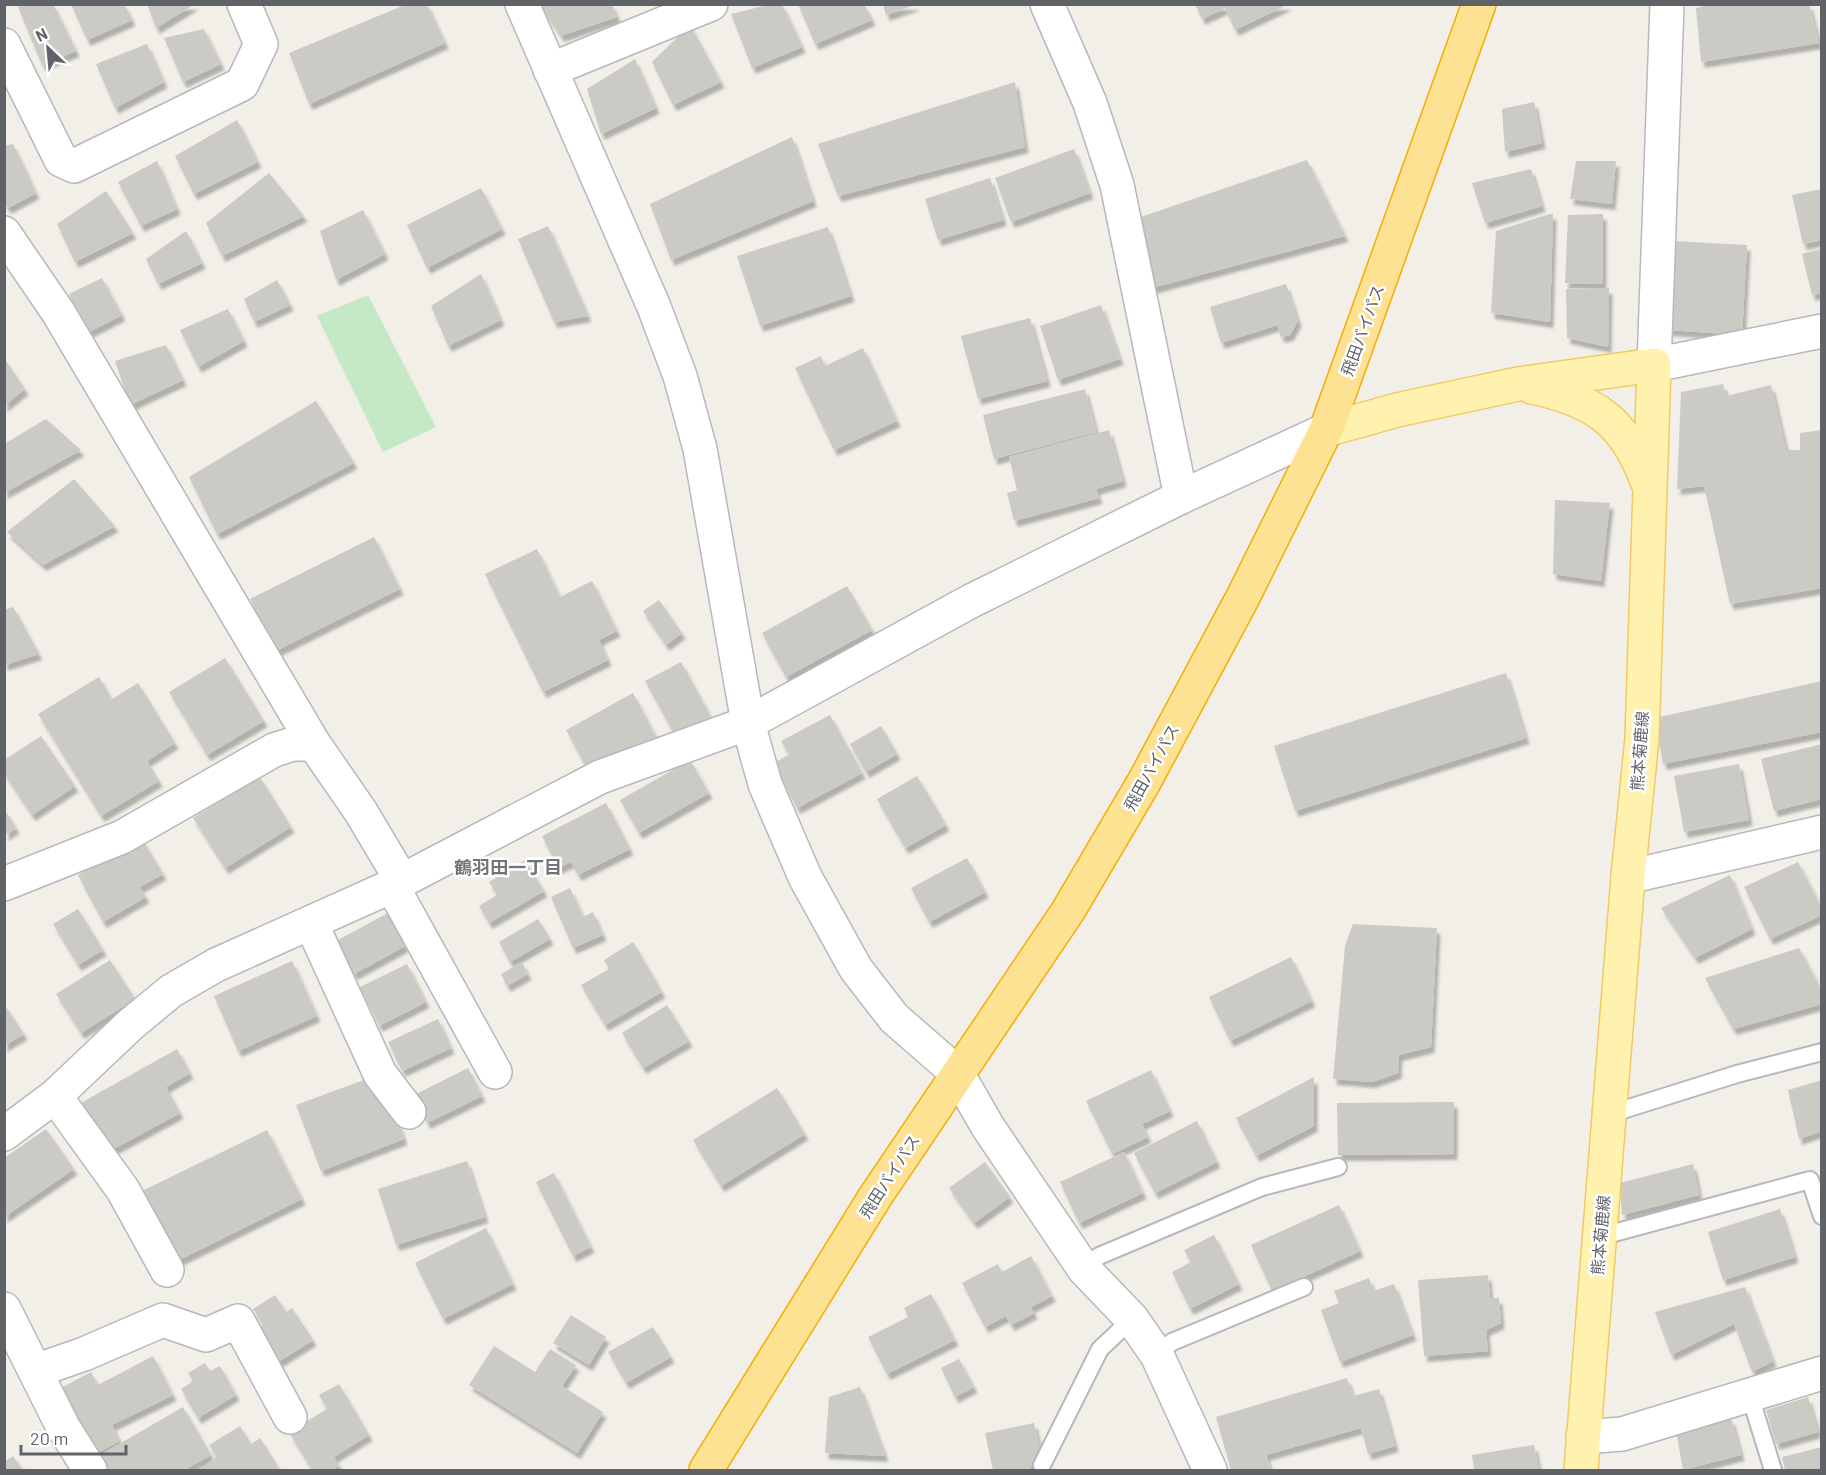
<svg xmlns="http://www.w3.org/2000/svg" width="1826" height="1475" viewBox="0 0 1826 1475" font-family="Barlow,'Noto Sans JP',sans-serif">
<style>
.green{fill:#c5e8c5}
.building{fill:#cccac5;filter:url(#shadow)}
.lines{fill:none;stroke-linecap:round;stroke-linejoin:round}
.lane-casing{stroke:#b5b8bc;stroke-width:20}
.street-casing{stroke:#b5b8bc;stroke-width:36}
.secondary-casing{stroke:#b6babf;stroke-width:36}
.primary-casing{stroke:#f2c960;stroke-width:36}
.highway-casing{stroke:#f9ab00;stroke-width:36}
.lane{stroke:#fff;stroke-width:16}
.street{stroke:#fff;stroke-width:33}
.secondary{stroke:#fff;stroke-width:33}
.primary{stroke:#fff2af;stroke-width:33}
.highway{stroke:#fde293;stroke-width:33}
.labels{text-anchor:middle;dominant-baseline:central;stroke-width:5;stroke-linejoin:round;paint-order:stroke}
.street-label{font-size:16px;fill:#5f6368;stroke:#fff}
.neighbourhood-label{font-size:18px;font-weight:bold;fill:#70757a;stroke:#fff}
</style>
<defs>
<filter id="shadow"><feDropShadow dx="3.5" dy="6" stdDeviation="1.5" flood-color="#0004"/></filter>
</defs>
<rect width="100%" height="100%" fill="#f1efe8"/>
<!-- green -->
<path class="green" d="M 368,295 L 436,427 L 383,452 L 317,316 Z"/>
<!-- building -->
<g class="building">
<path d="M 23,4 L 53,4 L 76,51 L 42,65 L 18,7 Z"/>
<path d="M 71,4 L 124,4 L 132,20 L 87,40 Z"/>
<path d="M 147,4 L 195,4 L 156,28 Z"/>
<path d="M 407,4 L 427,4 L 445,43 L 309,104 L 289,53 Z"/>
<path d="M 539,4 L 612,4 L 617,17 L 561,36 Z"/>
<path d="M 771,4 L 782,4 L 802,47 L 752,68 L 731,14 Z"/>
<path d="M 798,4 L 864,4 L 872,20 L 815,44 Z"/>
<path d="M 883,4 L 915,4 L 915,5 L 886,15 Z"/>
<path d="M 1195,4 L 1289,4 L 1235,30 L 1225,8 L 1202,19 Z"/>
<path d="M 1713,4 L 1809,4 L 1819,43 L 1701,62 L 1696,8 Z"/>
<path d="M 690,25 L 721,82 L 673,105 L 652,62 Z"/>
<path d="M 204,29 L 221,64 L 183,82 L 164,38 Z"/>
<path d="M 147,44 L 164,82 L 115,108 L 96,64 Z"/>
<path d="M 635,59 L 656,108 L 601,134 L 587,89 Z"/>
<path d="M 1015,82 L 1025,147 L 838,196 L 818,144 Z"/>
<path d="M 1534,102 L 1542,143 L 1505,152 L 1502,109 Z"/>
<path d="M 237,120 L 258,162 L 194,194 L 175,156 Z"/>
<path d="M 792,137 L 813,201 L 671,260 L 650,204 Z"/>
<path d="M 13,144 L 36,193 L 8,208 L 4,203 L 4,146 Z"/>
<path d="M 1074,149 L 1090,193 L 1011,222 L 995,178 Z"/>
<path d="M 1307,160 L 1345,236 L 1152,288 L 1135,219 Z"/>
<path d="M 157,161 L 177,209 L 141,226 L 118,182 Z"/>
<path d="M 1576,161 L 1616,161 L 1612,204 L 1570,199 Z"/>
<path d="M 1531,169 L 1542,206 L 1485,223 L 1472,183 Z"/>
<path d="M 269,173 L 304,216 L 222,256 L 206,223 Z"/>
<path d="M 990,178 L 1003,220 L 938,240 L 925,199 Z"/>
<path d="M 481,188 L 502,229 L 427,268 L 407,225 Z"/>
<path d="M 1822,189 L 1822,240 L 1803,244 L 1792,195 Z"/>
<path d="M 106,191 L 133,233 L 75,262 L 57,224 Z"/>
<path d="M 363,210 L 385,254 L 336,280 L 320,231 Z"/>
<path d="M 1553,213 L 1550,322 L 1491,313 L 1496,231 Z"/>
<path d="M 1603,214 L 1603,284 L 1565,283 L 1568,215 Z"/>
<path d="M 548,226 L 588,316 L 554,322 L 518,239 Z"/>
<path d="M 828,227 L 851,296 L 760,326 L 737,256 Z"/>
<path d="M 186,231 L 202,263 L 158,284 L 146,259 Z"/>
<path d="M 1674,241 L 1747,245 L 1742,335 L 1668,330 Z"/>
<path d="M 1822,249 L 1822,293 L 1812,295 L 1802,254 Z"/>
<path d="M 481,274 L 501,320 L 448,346 L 431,306 Z"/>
<path d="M 102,278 L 122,315 L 87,333 L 69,294 Z"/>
<path d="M 277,280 L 290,305 L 254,322 L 244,299 Z"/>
<path d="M 1286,284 L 1298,321 L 1290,335 L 1281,337 L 1277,325 L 1221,343 L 1210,307 Z"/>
<path d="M 1609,288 L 1608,347 L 1567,338 L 1566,289 Z"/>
<path d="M 1101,305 L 1120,359 L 1058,380 L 1040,326 Z"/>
<path d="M 228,309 L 244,341 L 198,367 L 180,330 Z"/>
<path d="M 1030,318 L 1047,381 L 978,399 L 961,336 Z"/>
<path d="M 166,345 L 183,380 L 130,405 L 115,361 Z"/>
<path d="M 863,348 L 897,421 L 834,450 L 795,368 L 821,356 L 825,366 Z"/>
<path d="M 4,358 L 25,389 L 4,406 Z"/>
<path d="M 1723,384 L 1726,396 L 1771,385 L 1786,450 L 1800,450 L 1800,433 L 1822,430 L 1822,588 L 1730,604 L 1704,486 L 1677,489 L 1681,392 Z"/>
<path d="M 1085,389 L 1096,432 L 994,459 L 983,415 Z"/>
<path d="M 316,401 L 354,463 L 217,534 L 189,477 Z"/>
<path d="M 46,419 L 81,450 L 4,493 L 4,444 Z"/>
<path d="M 1109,430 L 1123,481 L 1096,489 L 1099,498 L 1014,521 L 1007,493 L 1017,490 L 1009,457 Z"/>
<path d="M 74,479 L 115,526 L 43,565 L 7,532 Z"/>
<path d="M 1555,500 L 1610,503 L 1601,581 L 1553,574 Z"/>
<path d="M 374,537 L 400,589 L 276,651 L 250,599 Z"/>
<path d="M 537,549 L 560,597 L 592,581 L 617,631 L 599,640 L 608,660 L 543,692 L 485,574 Z"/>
<path d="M 847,586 L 872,630 L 786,677 L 762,633 Z"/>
<path d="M 659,600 L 682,633 L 666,645 L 643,611 Z"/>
<path d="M 13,607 L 39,654 L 4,665 L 4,610 Z"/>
<path d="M 225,658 L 264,721 L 207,755 L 169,692 Z"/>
<path d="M 681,662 L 711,717 L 676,737 L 645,681 Z"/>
<path d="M 1506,673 L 1526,738 L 1295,811 L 1274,746 Z"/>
<path d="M 99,677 L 112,699 L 138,683 L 175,743 L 147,761 L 159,781 L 101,816 L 38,714 Z"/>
<path d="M 1822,681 L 1822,732 L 1663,764 L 1655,718 Z"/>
<path d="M 633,693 L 657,739 L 591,776 L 566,730 Z"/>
<path d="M 830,715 L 862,773 L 797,808 L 773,763 L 789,755 L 781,741 Z"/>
<path d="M 881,726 L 897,754 L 866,772 L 850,744 Z"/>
<path d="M 41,736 L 75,786 L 32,815 L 4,773 L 4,760 Z"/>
<path d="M 1822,744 L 1822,799 L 1774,811 L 1761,759 Z"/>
<path d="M 690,760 L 709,793 L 639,833 L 620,800 Z"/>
<path d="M 1739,764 L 1749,820 L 1684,832 L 1674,776 Z"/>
<path d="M 917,776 L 946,825 L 905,848 L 877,799 Z"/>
<path d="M 260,777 L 291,827 L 225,868 L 193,818 Z"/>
<path d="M 606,803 L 630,849 L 578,875 L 571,862 L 558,868 L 542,836 Z"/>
<path d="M 5,810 L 16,828 L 5,835 Z"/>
<path d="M 142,839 L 163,874 L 140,887 L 146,897 L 103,922 L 78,875 Z"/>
<path d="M 967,858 L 985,892 L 929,922 L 911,888 Z"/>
<path d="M 525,860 L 544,891 L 489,923 L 479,906 L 497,895 L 489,882 Z"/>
<path d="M 1798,862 L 1822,909 L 1822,915 L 1770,939 L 1744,887 Z"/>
<path d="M 1730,875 L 1752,929 L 1695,958 L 1661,908 Z"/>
<path d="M 570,888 L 583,917 L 593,912 L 603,935 L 573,948 L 551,897 Z"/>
<path d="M 78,909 L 103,950 L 78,965 L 53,924 Z"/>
<path d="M 388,913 L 405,946 L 354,974 L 336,941 Z"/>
<path d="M 538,919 L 550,939 L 510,962 L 499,942 Z"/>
<path d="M 1353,924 L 1437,928 L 1431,1047 L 1399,1055 L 1398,1073 L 1372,1082 L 1333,1079 L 1345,946 Z"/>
<path d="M 633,942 L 662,992 L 605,1025 L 581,985 L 609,969 L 604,960 Z"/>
<path d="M 1799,948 L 1822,991 L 1822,1004 L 1733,1029 L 1705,978 Z"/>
<path d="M 1291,957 L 1312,1001 L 1230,1041 L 1209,997 Z"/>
<path d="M 110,960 L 135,999 L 81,1033 L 56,994 Z"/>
<path d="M 292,961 L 317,1016 L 238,1051 L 214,996 Z"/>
<path d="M 522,962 L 528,974 L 507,986 L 501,974 Z"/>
<path d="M 407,964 L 426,1002 L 379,1026 L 360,987 Z"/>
<path d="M 4,1004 L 24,1034 L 4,1046 Z"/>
<path d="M 667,1005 L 689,1041 L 643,1068 L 622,1033 Z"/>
<path d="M 438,1019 L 451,1048 L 402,1071 L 388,1042 Z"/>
<path d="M 177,1049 L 190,1073 L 166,1087 L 180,1113 L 106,1153 L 79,1104 Z"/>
<path d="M 468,1068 L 482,1096 L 427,1123 L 414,1095 Z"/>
<path d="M 1151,1070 L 1170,1111 L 1142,1124 L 1148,1137 L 1112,1154 L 1086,1101 Z"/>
<path d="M 380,1074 L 404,1139 L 321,1171 L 296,1105 Z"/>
<path d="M 1314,1077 L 1314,1126 L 1256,1156 L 1236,1118 Z"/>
<path d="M 1822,1080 L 1822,1131 L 1799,1139 L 1788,1090 Z"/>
<path d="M 777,1088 L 805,1134 L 721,1186 L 693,1140 Z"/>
<path d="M 1454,1102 L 1454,1154 L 1338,1155 L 1337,1103 Z"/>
<path d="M 1197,1121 L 1217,1162 L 1155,1193 L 1134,1153 Z"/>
<path d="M 46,1129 L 74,1169 L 4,1217 L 4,1158 Z"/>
<path d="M 267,1130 L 302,1199 L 175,1262 L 140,1192 Z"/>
<path d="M 1124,1152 L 1143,1193 L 1079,1223 L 1060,1182 Z"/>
<path d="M 467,1161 L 485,1217 L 396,1245 L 378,1189 Z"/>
<path d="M 985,1162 L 1010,1197 L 974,1223 L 949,1188 Z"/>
<path d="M 1693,1164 L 1699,1195 L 1622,1215 L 1620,1183 Z"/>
<path d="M 554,1173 L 591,1247 L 573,1256 L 536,1182 Z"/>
<path d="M 1339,1205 L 1360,1251 L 1272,1291 L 1251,1245 Z"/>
<path d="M 1780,1209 L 1795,1257 L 1723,1280 L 1708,1232 Z"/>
<path d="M 486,1228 L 513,1284 L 443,1319 L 415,1263 Z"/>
<path d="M 1214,1235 L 1239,1284 L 1190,1309 L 1172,1272 L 1191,1262 L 1184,1250 Z"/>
<path d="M 1031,1256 L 1052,1296 L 1031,1307 L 1034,1313 L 1011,1325 L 1006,1316 L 985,1327 L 962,1283 L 998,1264 L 1002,1272 Z"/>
<path d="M 1488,1275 L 1490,1298 L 1499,1298 L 1501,1323 L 1486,1330 L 1488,1351 L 1424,1356 L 1418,1280 Z"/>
<path d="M 1369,1278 L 1374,1291 L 1394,1284 L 1413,1335 L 1340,1362 L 1321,1310 L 1339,1303 L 1334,1291 Z"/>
<path d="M 1745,1287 L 1773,1361 L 1752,1372 L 1734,1324 L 1671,1355 L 1655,1312 Z"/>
<path d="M 931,1294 L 955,1340 L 887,1374 L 868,1337 L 908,1317 L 904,1308 Z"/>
<path d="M 275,1295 L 286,1312 L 292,1308 L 313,1340 L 278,1362 L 257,1329 L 263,1325 L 253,1309 Z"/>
<path d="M 571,1315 L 606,1337 L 589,1365 L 553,1343 Z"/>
<path d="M 653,1327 L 671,1357 L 626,1383 L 608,1352 Z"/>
<path d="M 494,1346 L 535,1372 L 550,1349 L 576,1365 L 562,1386 L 603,1412 L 577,1453 L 469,1385 Z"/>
<path d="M 153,1356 L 173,1395 L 112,1425 L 120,1441 L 93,1455 L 59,1389 L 91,1372 L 98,1385 Z"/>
<path d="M 959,1359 L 974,1387 L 955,1397 L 941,1368 Z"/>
<path d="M 205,1363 L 210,1371 L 220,1366 L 236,1395 L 198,1418 L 181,1389 L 193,1381 L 188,1373 Z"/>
<path d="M 1347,1378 L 1353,1396 L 1379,1389 L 1395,1446 L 1368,1454 L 1361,1428 L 1266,1455 L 1271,1470 L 1231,1470 L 1216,1417 Z"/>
<path d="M 339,1384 L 369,1435 L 334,1457 L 339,1466 L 331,1470 L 312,1470 L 289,1432 L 327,1409 L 319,1395 Z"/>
<path d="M 860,1387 L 885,1456 L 825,1453 L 829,1397 Z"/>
<path d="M 1808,1397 L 1818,1432 L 1776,1444 L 1766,1410 Z"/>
<path d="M 183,1407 L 211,1455 L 184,1470 L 109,1470 L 100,1455 Z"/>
<path d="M 1731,1418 L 1741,1455 L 1683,1470 L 1677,1436 Z"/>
<path d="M 1034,1423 L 1040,1450 L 1029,1470 L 993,1470 L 985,1433 Z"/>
<path d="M 240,1426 L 251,1444 L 260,1438 L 280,1470 L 199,1470 L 217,1457 L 209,1445 Z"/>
<path d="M 1534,1445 L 1539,1470 L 1474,1470 L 1472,1455 Z"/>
<path d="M 1822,1447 L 1822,1470 L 1785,1470 L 1782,1457 Z"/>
<path d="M 13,1456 L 23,1470 L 4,1470 L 4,1462 Z"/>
</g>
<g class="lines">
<defs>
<g id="lane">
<path d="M 1610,1114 L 1737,1074 L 1822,1052"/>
<path d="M 1599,1237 L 1810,1180 L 1822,1216"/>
<path d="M 1084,1269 L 1099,1256 L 1262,1187 L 1338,1167"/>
<path d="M 1157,1355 L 1172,1342 L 1304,1287"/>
<path d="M 1750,1396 L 1773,1470"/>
<path d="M 1042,1465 L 1100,1349 L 1132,1319"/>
</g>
<g id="street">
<path d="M 1047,4 L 1090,103 L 1117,185 L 1181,497"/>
<path d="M 4,45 L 61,160 L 74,166 L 242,84 L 261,44 L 244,4"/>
<path d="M 550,70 L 711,4"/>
<path d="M 4,233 L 58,312 L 314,744 L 361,812 L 402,881"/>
<path d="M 1654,365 L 1822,331"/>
<path d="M 1628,877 L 1822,832"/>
<path d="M 4,884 L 122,837 L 274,750 L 293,744 L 314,744"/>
<path d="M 392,886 L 495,1072"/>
<path d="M 311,923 L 380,1074 L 409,1112"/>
<path d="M 957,1073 L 988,1127 L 1084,1269 L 1132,1319 L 1157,1355 L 1210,1470"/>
<path d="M 55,1096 L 123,1190 L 167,1270"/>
<path d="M 4,1134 L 55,1096 L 130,1025 L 171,991 L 216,965 L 392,886 L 600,777 L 748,723 L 971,601 L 1181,497 L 1326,430"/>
<path d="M 4,1309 L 63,1427 L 90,1470"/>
<path d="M 35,1371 L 84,1354 L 163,1320 L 206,1335 L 238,1321 L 290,1417"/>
<path d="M 1583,1437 L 1622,1434 L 1822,1373"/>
</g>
<g id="secondary">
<path d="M 522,4 L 654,307 L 680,376 L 700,449 L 748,723 L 765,784 L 805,877 L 856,969 L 894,1018 L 957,1073"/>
<path d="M 1654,365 L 1667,4"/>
</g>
<g id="primary">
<path d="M 1532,387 C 1594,400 1625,421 1647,481"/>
<path d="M 1326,430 L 1397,410 L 1518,384 L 1654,365 L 1642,738 L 1628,877 L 1581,1470"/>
</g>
<path id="highway" d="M 706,1470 L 875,1197 L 1068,911 L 1144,782 L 1243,597 L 1326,430 L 1479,4"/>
</defs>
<!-- lane casing -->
<use href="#lane" class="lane-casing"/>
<!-- street casing -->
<use href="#street" class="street-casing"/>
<!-- secondary casing -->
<use href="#secondary" class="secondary-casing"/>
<!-- primary casing -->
<use href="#primary" class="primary-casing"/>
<!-- highway casing -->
<use href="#highway" class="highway-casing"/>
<!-- lane -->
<use href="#lane" class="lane"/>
<!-- street -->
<use href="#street" class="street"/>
<!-- secondary -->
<use href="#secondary" class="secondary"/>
<!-- primary -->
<use href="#primary" class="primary"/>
<!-- highway -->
<use href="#highway" class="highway"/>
</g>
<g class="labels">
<!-- street labels -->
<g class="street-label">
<text transform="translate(1362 330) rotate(-70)">飛田バイパス</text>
<text transform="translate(1639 751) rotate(-86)">熊本菊鹿線</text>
<text transform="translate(1151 767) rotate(-61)">飛田バイパス</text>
<text transform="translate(889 1176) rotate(-57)">飛田バイパス</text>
<text transform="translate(1600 1235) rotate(-85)">熊本菊鹿線</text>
</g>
<!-- neighbourhood labels -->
<g class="neighbourhood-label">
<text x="508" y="867">鶴羽田一丁目</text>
</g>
</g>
<!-- border -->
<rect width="1826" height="1475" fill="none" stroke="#5f6368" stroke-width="12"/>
<!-- north arrow -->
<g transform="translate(48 48) rotate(334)" stroke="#ffffff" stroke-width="4.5" paint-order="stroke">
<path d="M0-4.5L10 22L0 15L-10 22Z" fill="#5f6368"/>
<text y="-9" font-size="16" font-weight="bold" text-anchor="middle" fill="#5f6368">N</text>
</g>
<!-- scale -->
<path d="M21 1445v9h105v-9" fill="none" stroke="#5f6368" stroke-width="3"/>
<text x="30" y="1445" font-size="18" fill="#5f6368" stroke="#ffffff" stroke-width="4.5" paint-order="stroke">20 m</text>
</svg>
